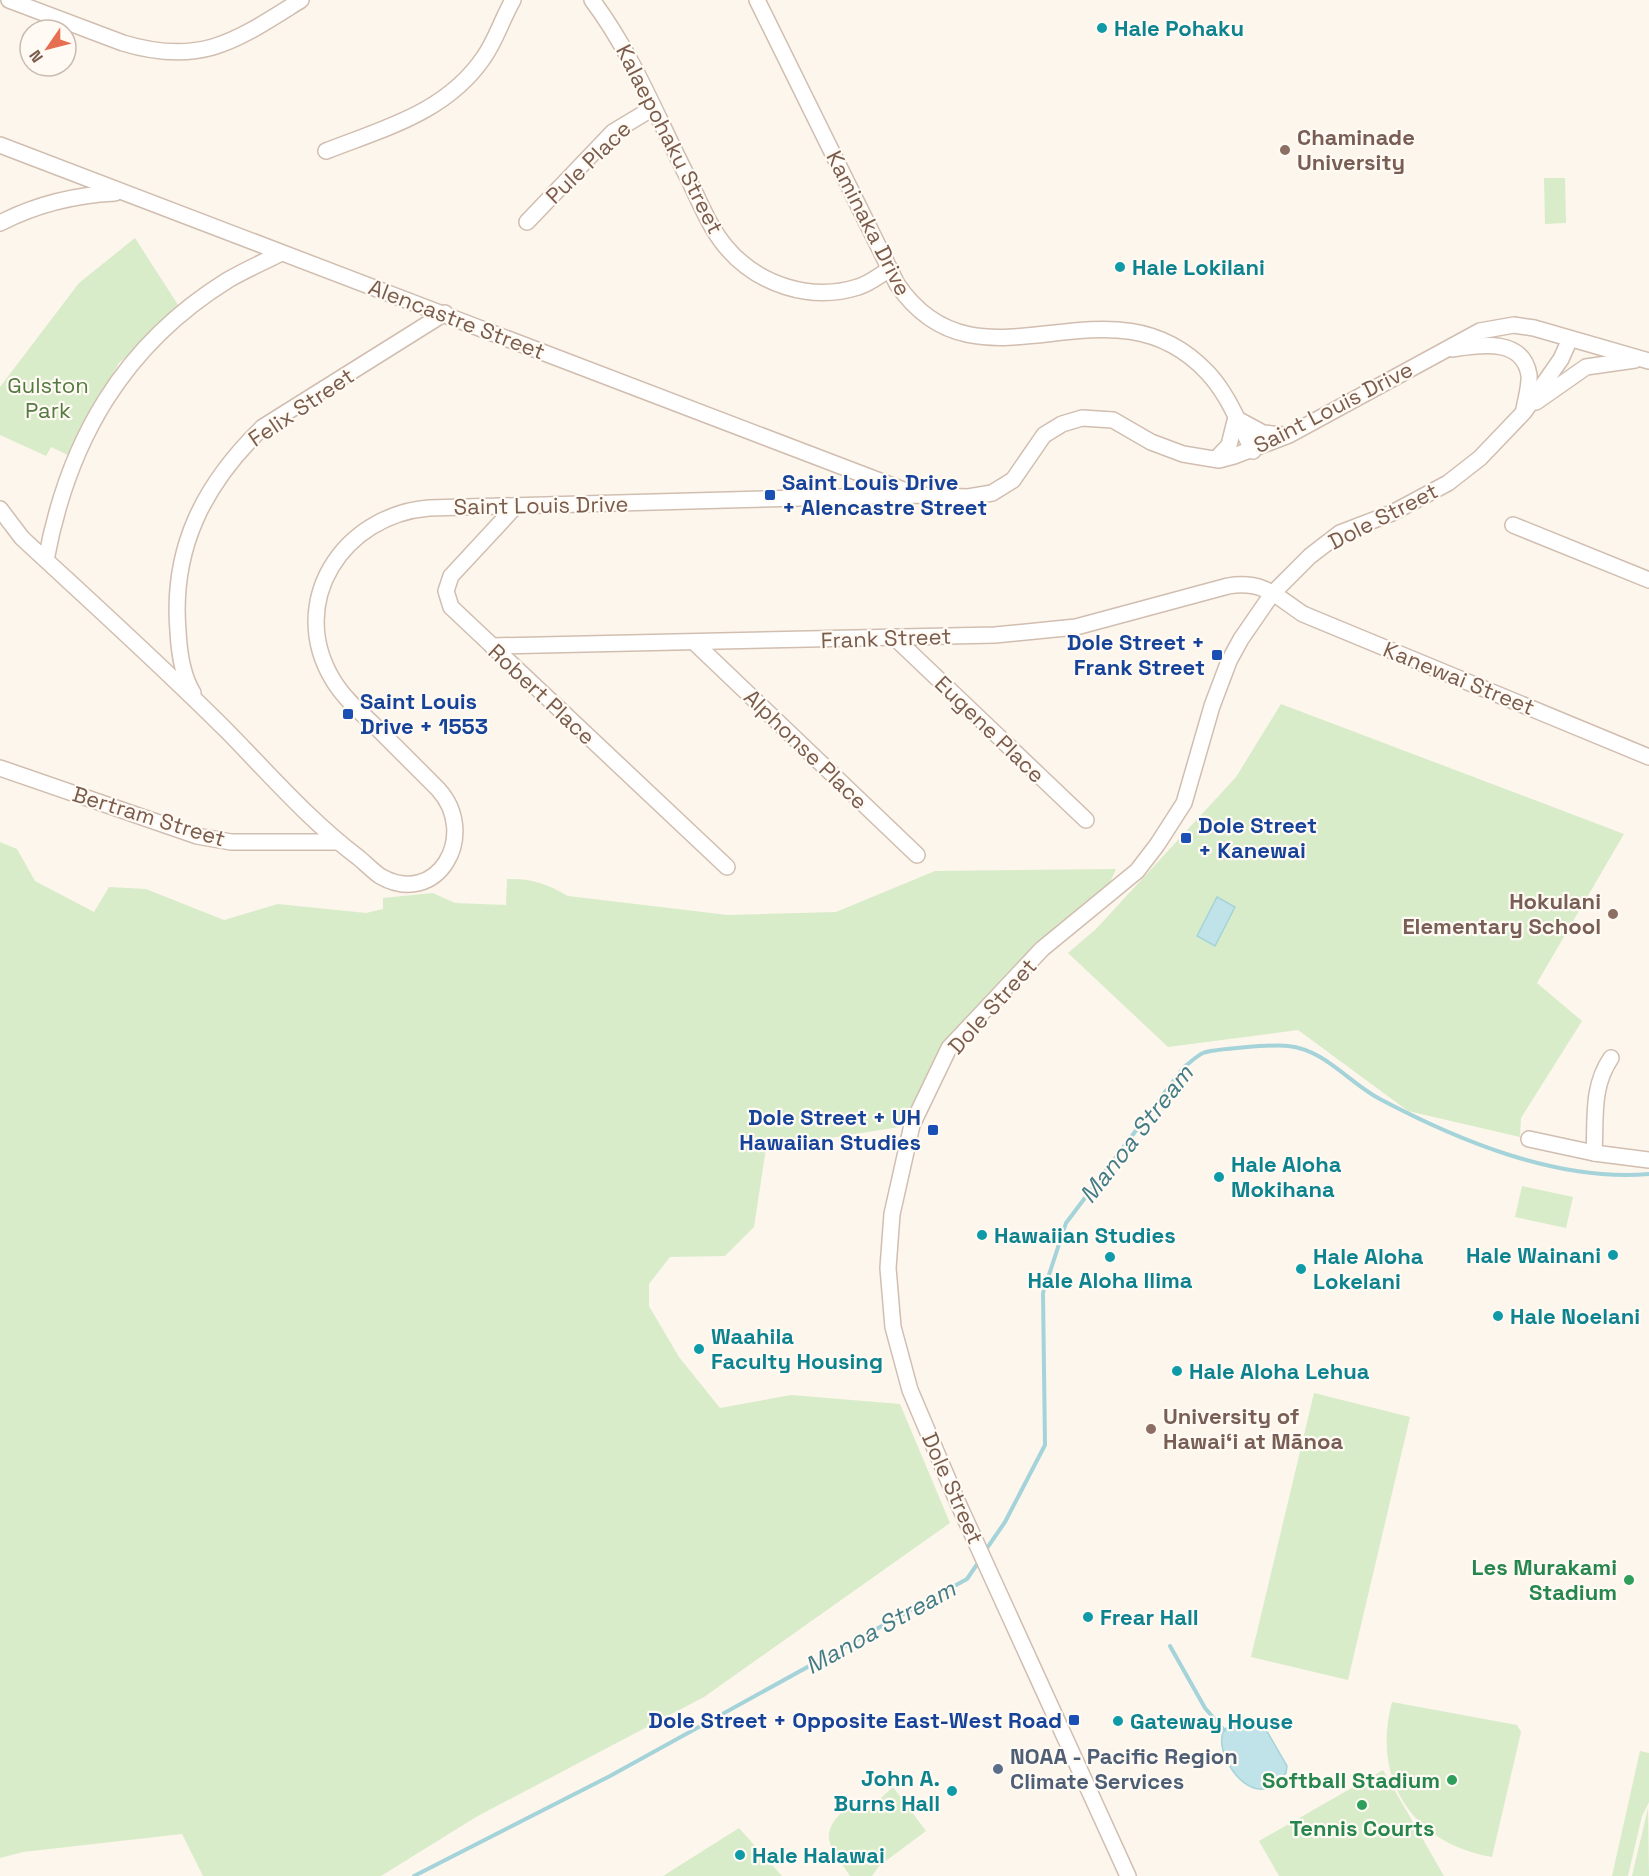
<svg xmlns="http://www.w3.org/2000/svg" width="1649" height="1876" viewBox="0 0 1649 1876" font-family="'Space Grotesk',sans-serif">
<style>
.green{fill:#d8ecc9}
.water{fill:#bfe3e8;stroke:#a5d3da;stroke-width:1.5}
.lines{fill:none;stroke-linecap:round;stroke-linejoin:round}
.stream{stroke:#a5d3da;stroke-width:4}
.minor-casing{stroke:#d1beb0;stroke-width:18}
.minor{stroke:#fff;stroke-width:15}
.culture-dot{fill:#0f9aa8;stroke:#fffaf3;stroke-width:2}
.education-dot{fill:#8d6e63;stroke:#fffaf3;stroke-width:2}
.transit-dot{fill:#1a4fb4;stroke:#fffaf3;stroke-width:2}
.leisure-dot{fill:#2e9e5b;stroke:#fffaf3;stroke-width:2}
.service-dot{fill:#5c6f8a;stroke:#fffaf3;stroke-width:2}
.labels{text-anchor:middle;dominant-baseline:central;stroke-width:4.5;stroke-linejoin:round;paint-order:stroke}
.culture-label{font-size:22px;font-weight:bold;fill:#0d838f;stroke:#fffaf3;text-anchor:start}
.education-label{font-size:22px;font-weight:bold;fill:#785e54;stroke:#fffaf3;text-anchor:start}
.street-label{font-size:22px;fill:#7a5c4d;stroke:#fffaf3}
.park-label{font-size:22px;fill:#537a41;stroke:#fffaf3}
.transit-label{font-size:22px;font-weight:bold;fill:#164399;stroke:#fffaf3;text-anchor:start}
.leisure-label{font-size:22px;font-weight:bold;fill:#27864d;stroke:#fffaf3;text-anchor:end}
.service-label{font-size:22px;font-weight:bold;fill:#4e5e75;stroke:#fffaf3;text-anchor:start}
.water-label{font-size:24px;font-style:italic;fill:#437c86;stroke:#fffaf3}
</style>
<rect width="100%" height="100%" fill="#fdf6ec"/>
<!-- green -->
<g class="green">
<path d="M 1544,178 L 1565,178 L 1566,223 L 1545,224 Z"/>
<path d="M 135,238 L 180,308 L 119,363 L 68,455 L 51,447 L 46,456 L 0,435 L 0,387 L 79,283 Z"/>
<path d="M 1281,704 L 1624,834 L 1537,983 L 1582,1021 L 1521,1118 L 1520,1137 L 1408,1111 L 1298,1030 L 1168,1047 L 1068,953 L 1096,929 L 1236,777 Z"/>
<path d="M 0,842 L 17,849 L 35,881 L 94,912 L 109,887 L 146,889 L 224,920 L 278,904 L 366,913 L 383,909 L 383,898 L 433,893 L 455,903 L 506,905 L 507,879 C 531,878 548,884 568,896 L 728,915 L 836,912 L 935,871 L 1116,869 L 1101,903 L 1042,949 L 949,1048 L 912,1125 L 766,1148 L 754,1227 L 725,1256 L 670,1257 L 649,1284 L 649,1306 L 679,1357 L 720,1408 L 791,1395 L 900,1404 L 950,1523 L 704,1697 L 476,1817 L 381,1876 L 203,1876 L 182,1834 L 23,1852 L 0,1858 Z"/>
<path d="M 1522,1186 L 1573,1197 L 1566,1228 L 1515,1217 Z"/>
<path d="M 1314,1393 L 1410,1417 L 1348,1680 L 1251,1657 Z"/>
<path d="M 1392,1702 L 1517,1725 L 1521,1732 L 1492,1857 C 1413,1844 1371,1779 1392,1702 Z"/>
<path d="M 1640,1751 L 1649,1753 L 1649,1802 L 1642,1816 L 1628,1876 L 1612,1876 Z"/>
<path d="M 1383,1770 L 1444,1876 L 1279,1876 L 1259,1841 Z"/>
<path d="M 893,1787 L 926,1831 L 879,1866 L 872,1876 L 850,1876 C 844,1866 833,1854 830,1843 C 824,1825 845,1806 861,1801 L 869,1809 Z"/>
<path d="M 1648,1808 L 1649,1876 L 1632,1876 Z"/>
<path d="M 739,1828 L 782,1876 L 663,1876 Z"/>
</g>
<!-- water -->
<g class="water">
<path d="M 1217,897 L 1235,907 L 1215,946 L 1197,936 Z"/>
<path d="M 1252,1717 L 1268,1733 L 1287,1766 L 1286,1773 C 1281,1778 1274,1785 1267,1788 C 1243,1797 1213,1751 1224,1730 L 1241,1718 Z"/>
</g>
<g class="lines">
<!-- stream -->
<g class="stream">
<path d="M 985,1551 L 1005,1522 L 1045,1445 L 1043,1293 L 1066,1223 L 1184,1067 C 1190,1063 1196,1056 1203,1053 C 1213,1049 1276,1044 1288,1046 C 1325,1050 1347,1081 1378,1098 C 1457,1140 1557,1182 1649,1174"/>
<path d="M 1170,1646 L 1205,1708 L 1224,1730"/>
<path d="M 414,1876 L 610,1776 L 967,1579 L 980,1560"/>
</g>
<defs>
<g id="minor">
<path d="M 9,0 L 123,43 C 202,67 237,40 301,0"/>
<path d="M 592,0 C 632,53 657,117 687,176 C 699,200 709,227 726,247 C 758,285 811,302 858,287 C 869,284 880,275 890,269"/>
<path d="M 757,0 L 897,284 C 979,405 1108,267 1207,372 C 1228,394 1239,424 1253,451"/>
<path d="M 0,145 L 906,491"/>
<path d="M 326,151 C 385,128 447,112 484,57 C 496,40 502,19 513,0"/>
<path d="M 527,222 L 613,132 L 653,108"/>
<path d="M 0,223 C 37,204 74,195 115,193"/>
<path d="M 1452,349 C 1479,345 1523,337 1529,375 C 1530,385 1526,398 1524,409"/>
<path d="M 1536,402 L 1586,367 L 1635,360"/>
<path d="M 1239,420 L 1263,433 L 1283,435"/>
<path d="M 1216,459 L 1229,445 L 1236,417"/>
<path d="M 515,507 L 451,576 L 446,591 L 451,607 L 727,867"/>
<path d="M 0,509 L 22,538 C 91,602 161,665 228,732 C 270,775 311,822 359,858 C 366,864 373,871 380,876 C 437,909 480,835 438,789 C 417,768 395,746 373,724 C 359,711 343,697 333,680 C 286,602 343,515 429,508 L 914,495 L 968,497 L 992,493 L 1013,480 L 1044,435 L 1062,424 L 1082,418 L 1113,420 L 1151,442 L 1183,454 L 1219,460 L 1234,456 L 1289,435 L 1480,331 L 1514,325 L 1534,328 L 1649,361"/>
<path d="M 1513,525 L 1649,580"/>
<path d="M 46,560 C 68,441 123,345 228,280 C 245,270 264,262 281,253"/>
<path d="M 894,637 L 1086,820"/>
<path d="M 695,643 L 917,855"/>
<path d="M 492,646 L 995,635 L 1076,627 L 1228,586 C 1263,580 1276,596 1303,614 L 1649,757"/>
<path d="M 193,693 C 182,675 179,652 178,631 C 171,548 204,484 263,427 L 445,313"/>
<path d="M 0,768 L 197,836 L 231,842 L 337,842"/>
<path d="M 1529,1139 L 1594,1153 L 1649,1160"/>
<path d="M 1594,1153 C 1596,1120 1591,1087 1611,1058"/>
<path d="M 1128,1876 L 958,1503 L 910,1390 L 893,1327 L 888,1268 L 892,1214 L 912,1125 L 949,1048 L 1042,949 L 1137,871 L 1157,845 L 1184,803 L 1212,706 L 1229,661 L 1241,639 L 1272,594 L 1310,556 L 1340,533 L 1392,513 L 1448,483 L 1480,458 L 1524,412 L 1561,359 L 1570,339"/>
</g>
</defs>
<!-- minor casing -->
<use href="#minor" class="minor-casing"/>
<!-- minor -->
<use href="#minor" class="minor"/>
</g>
<!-- markers -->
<g class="culture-dot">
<circle cx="1102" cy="28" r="6"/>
<circle cx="1120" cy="267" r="6"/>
<circle cx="1219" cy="1177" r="6"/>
<circle cx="982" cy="1235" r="6"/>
<circle cx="1613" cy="1255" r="6"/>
<circle cx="1110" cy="1257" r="6"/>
<circle cx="1301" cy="1269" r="6"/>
<circle cx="1498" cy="1316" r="6"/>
<circle cx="699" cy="1349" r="6"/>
<circle cx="1177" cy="1371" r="6"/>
<circle cx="1088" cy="1617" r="6"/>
<circle cx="1118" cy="1721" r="6"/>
<circle cx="952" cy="1791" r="6"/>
<circle cx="740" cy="1855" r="6"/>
</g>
<g class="education-dot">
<circle cx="1285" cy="150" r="6"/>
<circle cx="1613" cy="914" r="6"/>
<circle cx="1151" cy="1429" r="6"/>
</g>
<g class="transit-dot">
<rect x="764" y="489" width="12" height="12" rx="3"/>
<rect x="1211" y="649" width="12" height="12" rx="3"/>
<rect x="342" y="708" width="12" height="12" rx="3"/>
<rect x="1180" y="832" width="12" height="12" rx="3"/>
<rect x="927" y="1124" width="12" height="12" rx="3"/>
<rect x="1068" y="1714" width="12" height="12" rx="3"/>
</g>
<g class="leisure-dot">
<circle cx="1629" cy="1580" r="6"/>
<circle cx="1452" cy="1780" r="6"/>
<circle cx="1362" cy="1805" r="6"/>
</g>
<circle class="service-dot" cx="998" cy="1769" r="6"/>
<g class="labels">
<!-- culture labels -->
<g class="culture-label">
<text x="1114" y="28">Hale Pohaku</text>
<text x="1132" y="267">Hale Lokilani</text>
<text x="1231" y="1164">Hale Aloha<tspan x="1231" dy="25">Mokihana</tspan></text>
<text x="994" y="1235">Hawaiian Studies</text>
<text x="1601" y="1255" text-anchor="end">Hale Wainani</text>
<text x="1313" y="1256">Hale Aloha<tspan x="1313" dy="25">Lokelani</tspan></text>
<text x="1110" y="1280" text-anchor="middle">Hale Aloha Ilima</text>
<text x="1510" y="1316">Hale Noelani</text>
<text x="711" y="1336">Waahila<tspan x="711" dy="25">Faculty Housing</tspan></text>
<text x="1189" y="1371">Hale Aloha Lehua</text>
<text x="1100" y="1617">Frear Hall</text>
<text x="1130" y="1721">Gateway House</text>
<text x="940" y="1778" text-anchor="end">John A.<tspan x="940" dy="25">Burns Hall</tspan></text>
<text x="752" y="1855">Hale Halawai</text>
</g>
<!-- education labels -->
<g class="education-label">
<text x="1297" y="137">Chaminade<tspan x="1297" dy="25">University</tspan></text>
<text x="1601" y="901" text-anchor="end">Hokulani<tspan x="1601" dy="25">Elementary School</tspan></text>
<text x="1163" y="1416">University of<tspan x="1163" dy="25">Hawaiʻi at Mānoa</tspan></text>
</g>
<!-- street labels -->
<g class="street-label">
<text transform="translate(670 139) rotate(63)">Kalaepohaku Street</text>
<text transform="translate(588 162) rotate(-44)">Pule Place</text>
<text transform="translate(869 223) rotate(63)">Kaminaka Drive</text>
<text transform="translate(457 319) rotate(21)">Alencastre Street</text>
<text transform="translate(301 407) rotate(-34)">Felix Street</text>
<text transform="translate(1333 407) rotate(-27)">Saint Louis Drive</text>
<text transform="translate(541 505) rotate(-1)">Saint Louis Drive</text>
<text transform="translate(1383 516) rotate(-27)">Dole Street</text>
<text transform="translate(886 638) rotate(-2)">Frank Street</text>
<text transform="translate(1459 678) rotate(22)">Kanewai Street</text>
<text transform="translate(542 694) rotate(43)">Robert Place</text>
<text transform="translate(990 729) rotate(44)">Eugene Place</text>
<text transform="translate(806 749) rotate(44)">Alphonse Place</text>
<text transform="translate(149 816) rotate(17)">Bertram Street</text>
<text transform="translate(992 1006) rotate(-48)">Dole Street</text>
<text transform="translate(953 1488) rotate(66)">Dole Street</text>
</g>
<!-- park labels -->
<g class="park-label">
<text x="48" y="385">Gulston<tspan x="48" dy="25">Park</tspan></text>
</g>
<!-- transit labels -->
<g class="transit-label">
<text x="782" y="482">Saint Louis Drive<tspan x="782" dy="25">+ Alencastre Street</tspan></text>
<text x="1205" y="642" text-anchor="end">Dole Street +<tspan x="1205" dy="25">Frank Street</tspan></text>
<text x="360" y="701">Saint Louis<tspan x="360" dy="25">Drive + 1553</tspan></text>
<text x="1198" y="825">Dole Street<tspan x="1198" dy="25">+ Kanewai</tspan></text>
<text x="921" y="1117" text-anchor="end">Dole Street + UH<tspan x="921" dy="25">Hawaiian Studies</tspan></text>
<text x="1062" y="1720" text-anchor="end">Dole Street + Opposite East-West Road</text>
</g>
<!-- leisure labels -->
<g class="leisure-label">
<text x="1617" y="1567">Les Murakami<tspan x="1617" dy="25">Stadium</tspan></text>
<text x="1440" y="1780">Softball Stadium</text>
<text x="1362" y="1828" text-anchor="middle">Tennis Courts</text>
</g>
<!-- service labels -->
<g class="service-label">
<text x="1010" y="1756">NOAA - Pacific Region<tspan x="1010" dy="25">Climate Services</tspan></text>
</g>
<!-- water labels -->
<g class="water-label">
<text transform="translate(1136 1134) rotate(-52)">Manoa Stream</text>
<text transform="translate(880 1627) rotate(-29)">Manoa Stream</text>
</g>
</g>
<!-- north arrow -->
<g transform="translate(48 48) rotate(235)"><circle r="28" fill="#fffaf3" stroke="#cabbb1" stroke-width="1.5"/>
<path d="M0-4.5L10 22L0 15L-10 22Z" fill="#e76f51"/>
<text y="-9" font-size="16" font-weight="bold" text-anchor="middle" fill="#7a5c4d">N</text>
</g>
</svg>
